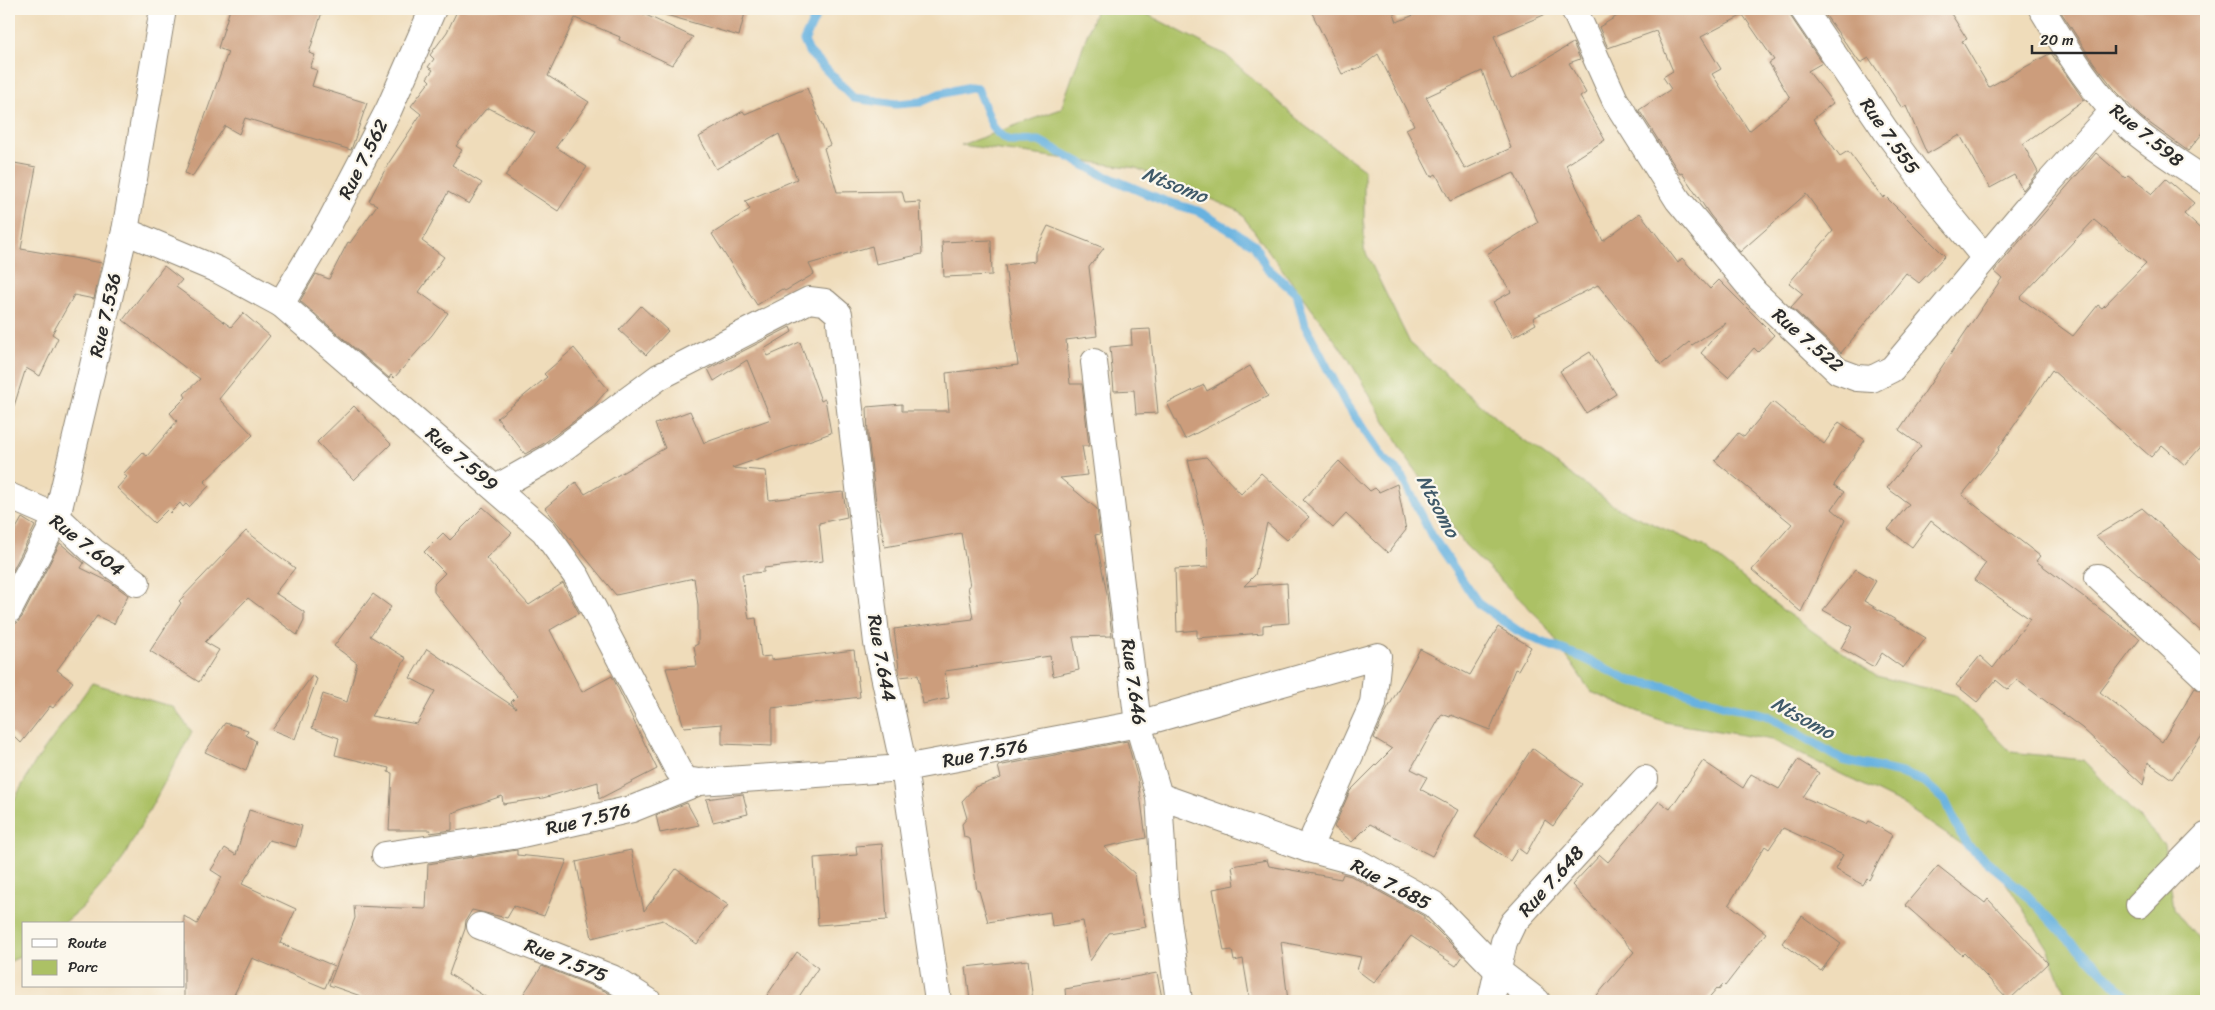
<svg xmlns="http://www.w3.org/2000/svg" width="2215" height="1010" viewBox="0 0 2215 1010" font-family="Sriracha,sans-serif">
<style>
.green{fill:#acc165;stroke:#6c7648}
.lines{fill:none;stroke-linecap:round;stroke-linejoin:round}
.stream{stroke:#68b2e0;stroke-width:9}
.building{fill:#cc9d7b;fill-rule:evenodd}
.minor-casing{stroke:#8d8472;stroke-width:28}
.minor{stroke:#fff;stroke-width:26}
.labels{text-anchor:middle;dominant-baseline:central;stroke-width:4.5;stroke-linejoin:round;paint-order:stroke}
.street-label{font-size:19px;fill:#2b2b2b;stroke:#fbf7ec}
.water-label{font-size:20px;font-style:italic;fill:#405a6a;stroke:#fbf7ec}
</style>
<rect width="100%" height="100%" fill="#fbf7ec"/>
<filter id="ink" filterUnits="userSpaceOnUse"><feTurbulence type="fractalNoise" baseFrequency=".02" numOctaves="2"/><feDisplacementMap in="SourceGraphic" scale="10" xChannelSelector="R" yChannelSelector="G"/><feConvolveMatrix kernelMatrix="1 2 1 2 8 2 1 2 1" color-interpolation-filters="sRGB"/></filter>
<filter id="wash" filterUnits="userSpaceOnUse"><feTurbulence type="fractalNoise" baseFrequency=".0096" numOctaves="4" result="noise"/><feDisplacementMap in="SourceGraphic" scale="20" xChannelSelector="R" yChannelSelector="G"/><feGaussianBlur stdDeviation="1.12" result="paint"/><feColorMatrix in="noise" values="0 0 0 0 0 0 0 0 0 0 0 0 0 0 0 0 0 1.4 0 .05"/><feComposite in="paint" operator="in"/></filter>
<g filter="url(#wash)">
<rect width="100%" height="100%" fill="#efdcba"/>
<!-- green -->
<g class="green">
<path d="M 1096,9 L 1137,9 L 1226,55 L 1305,126 L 1364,169 L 1364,249 L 1410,343 L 1513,433 L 1619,509 L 1703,546 L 1784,611 L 1876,676 L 1955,695 L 2011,752 L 2083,760 L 2165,845 L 2174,909 L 2206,949 L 2206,1001 L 2068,1001 L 2048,948 L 1997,869 L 1902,804 L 1772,740 L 1665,722 L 1591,692 L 1543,622 L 1465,545 L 1402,451 L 1348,358 L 1239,211 L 1136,168 L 961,145 L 1061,109 Z"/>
<path d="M 92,683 L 173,707 L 192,732 L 120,864 L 82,908 L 63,924 L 24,924 L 24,955 L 9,962 L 9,809 L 34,764 Z"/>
</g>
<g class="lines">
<!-- stream -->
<path class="stream" d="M 819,9 L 804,41 L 809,52 L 854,98 L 896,104 L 921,102 L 939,94 L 970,87 L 977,88 L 993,127 L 999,134 L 1010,141 L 1039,141 L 1105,176 L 1164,201 L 1198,211 L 1254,244 L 1266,267 L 1297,294 L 1305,325 L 1344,400 L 1384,459 L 1400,473 L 1432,536 L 1478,603 L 1518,631 L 1544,643 L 1581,657 L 1631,681 L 1667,687 L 1725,705 L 1766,715 L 1843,760 L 1901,773 L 1923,781 L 1945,801 L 1966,844 L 2025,893 L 2067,938 L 2092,961 L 2131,1001"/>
</g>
<g id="blocks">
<!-- building -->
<g class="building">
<path d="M 230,9 L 323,9 L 309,53 L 315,55 L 310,68 L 317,70 L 312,86 L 367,103 L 351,150 L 245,118 L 239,134 L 225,126 L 192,177 L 185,173 L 228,52 L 218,48 Z"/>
<path d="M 458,9 L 633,9 L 693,37 L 672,65 L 619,40 L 620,37 L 575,18 L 548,76 L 589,102 L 556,147 L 587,167 L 558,211 L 505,176 L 535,132 L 489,108 L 485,110 L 456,146 L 462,150 L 452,165 L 482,183 L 469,204 L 448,192 L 422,241 L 444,257 L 419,292 L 448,313 L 432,335 L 394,378 L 391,375 L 389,378 L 300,301 L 316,274 L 329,279 L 348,242 L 350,243 L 377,205 L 369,201 L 388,164 L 421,114 L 411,106 L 430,81 L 427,78 L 433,70 L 428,67 L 434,59 L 430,55 L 447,32 Z"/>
<path d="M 667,9 L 746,9 L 739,36 L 666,15 Z"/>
<path d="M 1310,9 L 1392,9 L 1397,22 L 1428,9 L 1558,9 L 1494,36 L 1511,80 L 1573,43 L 1580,59 L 1569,63 L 1586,93 L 1580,97 L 1605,140 L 1566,165 L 1603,241 L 1640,213 L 1678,263 L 1682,258 L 1710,289 L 1719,280 L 1774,335 L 1758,352 L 1754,348 L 1728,377 L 1701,353 L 1726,323 L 1692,345 L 1689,342 L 1661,365 L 1598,285 L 1533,318 L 1536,324 L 1513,337 L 1493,302 L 1511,292 L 1487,254 L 1538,222 L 1514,173 L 1450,201 L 1436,174 L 1431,177 L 1406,129 L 1414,125 L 1378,54 L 1361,67 L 1342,74 ZM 1482,71 L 1511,148 L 1465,169 L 1426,97 Z"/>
<path d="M 1629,9 L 1788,9 L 1791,17 L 1822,63 L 1808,71 L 1833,103 L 1813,119 L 1840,156 L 1848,151 L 1883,198 L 1885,196 L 1945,256 L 1919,283 L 1906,273 L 1841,353 L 1791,307 L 1803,294 L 1789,283 L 1833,231 L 1806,194 L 1740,252 L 1710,215 L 1682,173 L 1680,174 L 1639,110 L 1671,89 L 1663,77 L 1673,71 L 1656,31 L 1608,48 L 1599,27 ZM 1743,15 L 1774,60 L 1769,63 L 1790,98 L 1749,131 L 1712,74 L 1721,69 L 1701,37 Z"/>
<path d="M 1821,9 L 1948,9 L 1967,39 L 1962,41 L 1989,87 L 2051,53 L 2084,100 L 2023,144 L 2038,172 L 2023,190 L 2014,175 L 1990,188 L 1960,135 L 1927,154 L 1906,106 L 1902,108 L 1869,58 L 1860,63 Z"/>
<path d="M 2059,9 L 2206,9 L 2206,129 L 2188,151 L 2141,117 L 2116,91 L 2094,63 Z"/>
<path d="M 807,88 L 830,145 L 824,148 L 837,192 L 902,191 L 905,203 L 920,202 L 922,254 L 876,264 L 872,246 L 809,264 L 814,274 L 785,291 L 782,289 L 757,305 L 712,234 L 750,209 L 745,201 L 797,179 L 779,134 L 716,169 L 699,137 L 743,111 L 745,114 Z"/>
<path d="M 2096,153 L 2125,178 L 2128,175 L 2152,194 L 2166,179 L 2194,203 L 2184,214 L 2206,234 L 2206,441 L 2185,465 L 2162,445 L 2151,457 L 2052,370 L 1998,449 L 1999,450 L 1962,495 L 2040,556 L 2036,561 L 2140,639 L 2100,692 L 2162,742 L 2195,688 L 2206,693 L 2206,730 L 2172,779 L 2148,762 L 2143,785 L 2082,728 L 2017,680 L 2008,690 L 1996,680 L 1977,702 L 1956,685 L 1980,656 L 1993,668 L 2030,619 L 1974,580 L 1986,563 L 1931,521 L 1912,547 L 1888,529 L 1909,504 L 1887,488 L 1921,446 L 1899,430 L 2002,278 L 1994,271 ZM 2094,220 L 2146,263 L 2102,308 L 2098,305 L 2073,336 L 2020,298 Z"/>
<path d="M 9,162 L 36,167 L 21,249 L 102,263 L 94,299 L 74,295 L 52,334 L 58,338 L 40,376 L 26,368 L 14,406 L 9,405 Z"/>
<path d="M 1048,226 L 1104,248 L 1089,267 L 1097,336 L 1066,340 L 1070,384 L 1082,384 L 1089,446 L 1082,446 L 1087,475 L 1060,478 L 1097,509 L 1100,534 L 1095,535 L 1107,594 L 1112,636 L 1073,637 L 1079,670 L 1053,676 L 1050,656 L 945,671 L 949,698 L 923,704 L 918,675 L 900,677 L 894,629 L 973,619 L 968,586 L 970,586 L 961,533 L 885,547 L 878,510 L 877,510 L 868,437 L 867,407 L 902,404 L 902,411 L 949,411 L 946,373 L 1018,365 L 1005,265 L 1035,261 L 1035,252 Z"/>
<path d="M 991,240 L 992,275 L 944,277 L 942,242 Z"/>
<path d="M 164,266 L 182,280 L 176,287 L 231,327 L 243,313 L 270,336 L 219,399 L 253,435 L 204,482 L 209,486 L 189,507 L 186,504 L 183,507 L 180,503 L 170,513 L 167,510 L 154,523 L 117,488 L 127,477 L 123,474 L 143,453 L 147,456 L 177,421 L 170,413 L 186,397 L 184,394 L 200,379 L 123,320 Z"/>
<path d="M 641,306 L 668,331 L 646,355 L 619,330 Z"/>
<path d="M 790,327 L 792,332 L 764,349 L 768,356 L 800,342 L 821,401 L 825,399 L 831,433 L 732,468 L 766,471 L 769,500 L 843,492 L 847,517 L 819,523 L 823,561 L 764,568 L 764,572 L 742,574 L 749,619 L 756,618 L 761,657 L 771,656 L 771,660 L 854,650 L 860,697 L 772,708 L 772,746 L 722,744 L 722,724 L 684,727 L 666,668 L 697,666 L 694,646 L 698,644 L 698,605 L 694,578 L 616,595 L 545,508 L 576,482 L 585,494 L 665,448 L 655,424 L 690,411 L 704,443 L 771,419 L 747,360 L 714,381 L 708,369 Z"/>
<path d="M 1150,329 L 1158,413 L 1136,414 L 1134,390 L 1114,391 L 1110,347 L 1132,345 L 1131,330 Z"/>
<path d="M 574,348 L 608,389 L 592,408 L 543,444 L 525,454 L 497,418 L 547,377 L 544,374 Z"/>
<path d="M 1590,352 L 1616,394 L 1586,413 L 1560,371 Z"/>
<path d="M 1250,366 L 1268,396 L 1185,439 L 1167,403 L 1204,385 L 1207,391 Z"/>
<path d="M 1773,402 L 1824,444 L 1839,422 L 1865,440 L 1834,485 L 1844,492 L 1832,509 L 1845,520 L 1801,612 L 1752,570 L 1792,524 L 1715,461 L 1738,433 L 1744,437 Z"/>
<path d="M 354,406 L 391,444 L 354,480 L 317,442 Z"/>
<path d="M 1206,457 L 1241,494 L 1261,473 L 1309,517 L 1287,540 L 1267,523 L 1255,575 L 1244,586 L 1287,583 L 1289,623 L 1263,625 L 1263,633 L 1197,638 L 1197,630 L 1177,632 L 1175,569 L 1208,567 L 1207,540 L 1188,460 Z"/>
<path d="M 1339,461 L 1370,491 L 1375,488 L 1379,492 L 1397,484 L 1406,530 L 1388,553 L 1346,514 L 1333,528 L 1303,500 Z"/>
<path d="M 483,507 L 512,533 L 486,558 L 529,605 L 563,583 L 579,613 L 550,630 L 582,692 L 612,676 L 657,769 L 599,799 L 598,782 L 543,798 L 503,804 L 502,796 L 452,813 L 452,830 L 430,833 L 431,830 L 389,830 L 392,773 L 388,772 L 389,768 L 335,755 L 339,738 L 312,728 L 323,694 L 347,702 L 357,663 L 334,646 L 373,594 L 391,607 L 370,636 L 406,658 L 371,716 L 417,724 L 435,691 L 410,678 L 427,649 L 516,708 L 511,702 L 517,696 L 434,592 L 434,584 L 445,573 L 424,552 L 443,533 L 450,540 Z"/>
<path d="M 2142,508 L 2206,566 L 2206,636 L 2096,536 Z"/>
<path d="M 22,518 L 35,526 L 9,578 L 9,541 Z"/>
<path d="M 246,531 L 295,568 L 275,593 L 304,612 L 304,621 L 297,635 L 248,598 L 205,642 L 219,650 L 199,682 L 150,651 L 181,603 L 179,601 Z"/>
<path d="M 60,543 L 84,563 L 81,568 L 110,582 L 128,595 L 114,624 L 97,616 L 57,670 L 73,682 L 53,708 L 50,706 L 21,743 L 9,731 L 9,625 L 17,623 L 22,617 Z"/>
<path d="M 1856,569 L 1876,581 L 1864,601 L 1926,638 L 1903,668 L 1882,653 L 1874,667 L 1841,648 L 1853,627 L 1823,610 Z"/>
<path d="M 1498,627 L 1531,647 L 1518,670 L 1515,669 L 1490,730 L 1451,715 L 1450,717 L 1442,714 L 1411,769 L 1427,777 L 1420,789 L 1458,810 L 1432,856 L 1370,824 L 1352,842 L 1334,827 L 1350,791 L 1392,749 L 1374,738 L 1386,712 L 1420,649 L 1470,675 Z"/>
<path d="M 312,676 L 317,679 L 295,739 L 272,730 Z"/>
<path d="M 225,723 L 248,730 L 246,735 L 256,741 L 246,771 L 205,752 Z"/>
<path d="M 1127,741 L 1138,779 L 1146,838 L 1104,847 L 1134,873 L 1146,927 L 1109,933 L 1090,961 L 1083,921 L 1052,926 L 1050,912 L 988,922 L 979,891 L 977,891 L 970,839 L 964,837 L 962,824 L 967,818 L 962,801 L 975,787 L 1001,778 L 998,766 Z"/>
<path d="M 1532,748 L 1582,784 L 1553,826 L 1545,820 L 1526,854 L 1518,848 L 1510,861 L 1475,837 Z"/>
<path d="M 1798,760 L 1819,773 L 1803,797 L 1867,824 L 1869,821 L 1892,835 L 1869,880 L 1867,878 L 1863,885 L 1835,869 L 1843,855 L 1783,828 L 1769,849 L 1765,846 L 1729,904 L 1766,933 L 1725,986 L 1723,984 L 1719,990 L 1717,988 L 1706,1001 L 1592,1001 L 1634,952 L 1572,885 L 1600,855 L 1608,862 L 1659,801 L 1670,809 L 1703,761 L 1743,788 L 1751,774 L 1779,789 Z"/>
<path d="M 743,794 L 748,814 L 713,822 L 706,799 Z"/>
<path d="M 687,803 L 699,825 L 660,833 L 656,815 Z"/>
<path d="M 249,810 L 302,826 L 296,847 L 269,840 L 242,884 L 296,909 L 280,943 L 334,966 L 325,988 L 252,958 L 231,1001 L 184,1001 L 184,916 L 197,924 L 222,877 L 211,870 L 225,848 L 236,855 Z"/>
<path d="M 882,844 L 887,920 L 818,925 L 814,858 L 857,855 L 856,846 Z"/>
<path d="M 517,850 L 517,855 L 567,860 L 544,916 L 514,906 L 507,918 L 472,910 L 466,920 L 465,929 L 449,974 L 492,1001 L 375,1001 L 329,985 L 355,918 L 354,906 L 426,909 L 428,864 Z"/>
<path d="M 631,850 L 644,911 L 676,869 L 728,905 L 697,944 L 663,920 L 592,938 L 576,862 Z"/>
<path d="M 1267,860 L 1269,866 L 1341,879 L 1343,874 L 1351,876 L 1424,916 L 1424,919 L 1434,927 L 1463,956 L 1456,966 L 1411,936 L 1374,983 L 1357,970 L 1361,957 L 1281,942 L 1288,1001 L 1250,1001 L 1243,959 L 1234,961 L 1232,950 L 1224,951 L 1213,889 L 1235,885 L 1232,866 Z"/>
<path d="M 1938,866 L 1985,903 L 1988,899 L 2048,963 L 2009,1000 L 1964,953 L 1962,955 L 1905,905 Z"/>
<path d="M 1802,916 L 1841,944 L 1821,971 L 1782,943 Z"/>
<path d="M 797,952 L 818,968 L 796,1001 L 763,1001 Z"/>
<path d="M 1028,960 L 1033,1001 L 970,1001 L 966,967 Z"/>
<path d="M 542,966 L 605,991 L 621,1001 L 519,1001 Z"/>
<path d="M 1157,973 L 1162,998 L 1147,1001 L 1066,1001 L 1065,989 Z"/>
</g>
</g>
</g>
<g filter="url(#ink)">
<use href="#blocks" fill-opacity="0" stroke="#8d8472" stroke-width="1"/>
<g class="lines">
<defs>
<g id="minor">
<path d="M 1574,9 L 1615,100 L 1678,200 L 1755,293 L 1838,371 L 1857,378 L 1872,379 L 1892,369 L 2043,189 L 2114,110"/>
<path d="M 1803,9 L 1886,131 L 1931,192 L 1985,258"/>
<path d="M 2042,9 C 2068,52 2093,94 2131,128 C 2154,148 2181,164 2206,181"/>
<path d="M 125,231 L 218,270 L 281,304 L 544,531 L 577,577 L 678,770 L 686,780 L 699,782"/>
<path d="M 281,304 L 330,222 L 389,109 L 433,9"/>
<path d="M 1094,362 L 1138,724 L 1159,796 L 1165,898 L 1179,1001"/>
<path d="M 496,488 L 551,457 L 659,377 L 809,300 L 825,302 L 839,314 L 877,643 L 904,768 L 938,1001"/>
<path d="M 9,496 L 57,517 L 93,551 L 137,583"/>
<path d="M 2098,577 L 2206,678"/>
<path d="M 9,610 L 57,517 L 125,231 L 163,9"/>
<path d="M 1159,796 L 1308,849 L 1357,862 L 1433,904 L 1498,971 L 1537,1001"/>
<path d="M 385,855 L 513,836 L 632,809 L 699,782 L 904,768 L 1138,724 L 1378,656 L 1373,704 L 1308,849"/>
<path d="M 2139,905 L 2206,836"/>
<path d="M 480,926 L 612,978 L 648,1001"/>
<path d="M 1491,1001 L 1504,942 L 1513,923 L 1645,779"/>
</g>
</defs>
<!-- minor casing -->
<use href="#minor" class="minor-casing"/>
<!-- minor -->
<use href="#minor" class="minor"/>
</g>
</g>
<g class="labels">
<!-- street labels -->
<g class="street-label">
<text transform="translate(2147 135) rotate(39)">Rue 7.598</text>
<text transform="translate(1890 136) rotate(55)">Rue 7.555</text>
<text transform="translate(363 159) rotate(-63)">Rue 7.562</text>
<text transform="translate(105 315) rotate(-77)">Rue 7.536</text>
<text transform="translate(1808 340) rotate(41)">Rue 7.522</text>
<text transform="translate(462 459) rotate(40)">Rue 7.599</text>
<text transform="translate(87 545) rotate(38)">Rue 7.604</text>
<text transform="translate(882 658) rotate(80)">Rue 7.644</text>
<text transform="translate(1134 682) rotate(82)">Rue 7.646</text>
<text transform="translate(985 753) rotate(-11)">Rue 7.576</text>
<text transform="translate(588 819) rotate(-13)">Rue 7.576</text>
<text transform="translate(1551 881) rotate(-48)">Rue 7.648</text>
<text transform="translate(1391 884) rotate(28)">Rue 7.685</text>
<text transform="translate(566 960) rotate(22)">Rue 7.575</text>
</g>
<!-- water labels -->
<g class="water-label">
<text transform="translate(1175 185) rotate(22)">Ntsomo</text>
<text transform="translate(1438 506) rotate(62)">Ntsomo</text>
<text transform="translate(1803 718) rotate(29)">Ntsomo</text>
</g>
</g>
<!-- margin -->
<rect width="2215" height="1010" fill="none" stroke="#fbf7ec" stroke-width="30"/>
<!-- legend -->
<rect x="22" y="922" width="162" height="65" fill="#fbf7ec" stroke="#a8a59f"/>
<rect x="32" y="939" width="25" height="8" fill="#ffffff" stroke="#a8a59f"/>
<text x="68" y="948" font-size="15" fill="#2b2b2b">Route</text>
<rect x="32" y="960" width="25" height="15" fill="#acc165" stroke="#a8a59f"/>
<text x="68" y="972" font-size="15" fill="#2b2b2b">Parc</text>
<!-- scale -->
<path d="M2032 45v8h84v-8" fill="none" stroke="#2b2b2b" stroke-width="2.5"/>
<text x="2040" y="45" font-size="15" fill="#2b2b2b" stroke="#fbf7ec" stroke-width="4" paint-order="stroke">20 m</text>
</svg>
